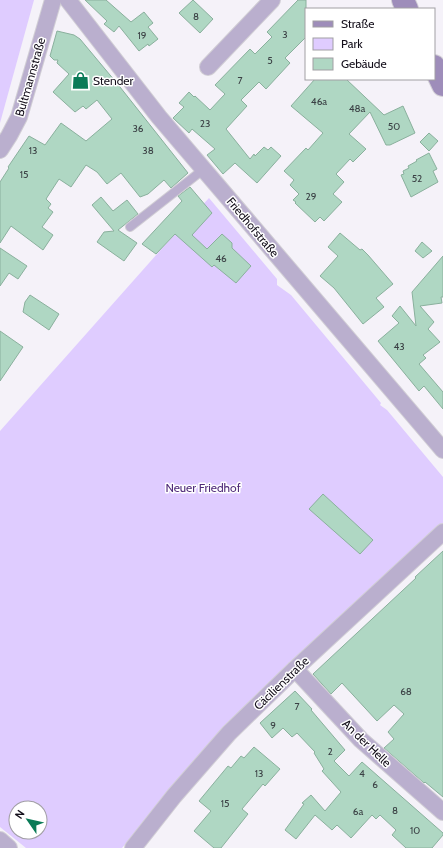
<svg xmlns="http://www.w3.org/2000/svg" width="443" height="848" viewBox="0 0 443 848" font-family="Cabin,sans-serif">
<style>
.green{fill:#dfccff;fill-rule:evenodd}
.building{fill:#afd7c3;stroke:#8ab09d}
.lines{fill:none;stroke-linecap:round;stroke-linejoin:round}
.lane-casing{stroke:#d1ced5;stroke-width:10}
.street-casing{stroke:#d1ced5;stroke-width:18}
.secondary-casing{stroke:#d1ced5;stroke-width:24}
.lane{stroke:#baafce;stroke-width:8}
.street{stroke:#baafce;stroke-width:16}
.secondary{stroke:#9e8dba;stroke-width:22}
.labels{text-anchor:middle;dominant-baseline:central;stroke-width:3;stroke-linejoin:round;paint-order:stroke}
.number-label{font-size:10px;fill:#3b4145}
.street-label{font-size:12px;fill:#140f1b;stroke:#fff}
.poi-label{font-size:12px;fill:#140f1b;stroke:#fff;text-anchor:start}
.park-label{font-size:12px;fill:#502b7a;stroke:#fff}
</style>
<rect width="100%" height="100%" fill="#f5f2f9"/>
<!-- green -->
<g class="green">
<path d="M 0,0 L 34,0 L 0,123 Z"/>
<path d="M 209,198 L 277,279 L 277,285 L 291,295 L 381,403 L 380,405 L 387,410 L 443,477 L 443,524 L 290,663 L 222,728 L 122,848 L 26,848 L 0,827 L 0,431 L 165,245 ZM 16,808 L 40,808 L 40,832 L 16,832 Z"/>
</g>
<!-- building -->
<g class="building">
<path d="M 85,0 L 106,0 L 131,22 L 144,12 L 153,23 L 148,27 L 158,39 L 149,46 L 148,44 L 139,51 L 119,26 L 114,32 L 104,24 L 107,21 Z"/>
<path d="M 193,0 L 213,19 L 200,33 L 179,13 Z"/>
<path d="M 298,0 L 306,0 L 306,37 L 285,58 L 290,63 L 266,89 L 259,82 L 241,100 L 247,106 L 226,129 L 250,159 L 254,154 L 255,156 L 264,147 L 268,150 L 271,147 L 281,156 L 257,183 L 235,163 L 223,174 L 207,155 L 215,149 L 192,129 L 189,133 L 173,118 L 184,107 L 179,103 L 189,92 L 194,97 L 195,96 L 210,110 L 225,94 L 215,85 L 250,49 L 255,54 L 272,37 L 267,32 Z"/>
<path d="M 57,31 L 74,35 L 80,39 L 120,87 L 188,173 L 171,188 L 164,180 L 148,194 L 140,197 L 121,173 L 107,184 L 97,172 L 86,165 L 71,187 L 59,179 L 46,199 L 51,204 L 48,208 L 53,212 L 42,227 L 53,235 L 43,250 L 11,226 L 0,243 L 0,182 L 9,168 L 8,167 L 29,136 L 45,145 L 61,123 L 86,141 L 112,119 L 97,100 L 86,109 L 83,106 L 75,112 L 53,92 L 69,74 L 57,63 L 58,60 L 54,60 L 50,56 Z"/>
<path d="M 315,79 L 346,79 L 384,115 L 403,106 L 415,133 L 390,145 L 386,145 L 370,112 L 349,134 L 366,149 L 353,162 L 350,159 L 336,174 L 344,182 L 333,194 L 342,202 L 324,221 L 320,217 L 315,222 L 295,203 L 296,202 L 293,200 L 299,194 L 290,185 L 294,180 L 284,171 L 306,148 L 308,150 L 323,133 L 291,106 Z"/>
<path d="M 429,133 L 438,141 L 429,151 L 420,142 Z"/>
<path d="M 429,153 L 437,169 L 433,171 L 438,182 L 411,197 L 401,175 L 404,174 L 403,171 L 409,168 L 408,166 L 417,161 L 416,160 Z"/>
<path d="M 190,187 L 212,213 L 192,235 L 207,249 L 222,234 L 232,243 L 232,248 L 251,266 L 236,283 L 214,265 L 212,267 L 175,234 L 156,254 L 142,244 L 182,201 L 178,196 Z"/>
<path d="M 101,197 L 113,211 L 127,200 L 138,214 L 118,230 L 137,243 L 124,261 L 97,242 L 104,232 L 114,231 L 92,205 Z"/>
<path d="M 340,233 L 360,250 L 362,249 L 368,255 L 393,284 L 376,298 L 384,307 L 363,324 L 334,288 L 320,276 L 338,256 L 328,247 Z"/>
<path d="M 422,242 L 432,251 L 423,258 L 415,251 Z"/>
<path d="M 0,248 L 27,266 L 18,279 L 9,273 L 0,286 Z"/>
<path d="M 443,256 L 443,297 L 441,297 L 442,303 L 420,306 L 434,322 L 428,329 L 440,342 L 423,355 L 426,358 L 419,364 L 443,392 L 443,409 L 424,386 L 419,391 L 378,341 L 399,323 L 392,316 L 400,306 L 416,326 L 412,292 Z"/>
<path d="M 30,295 L 59,314 L 49,330 L 23,312 L 25,302 Z"/>
<path d="M 0,331 L 23,347 L 0,381 Z"/>
<path d="M 323,494 L 373,540 L 360,554 L 309,509 Z"/>
<path d="M 443,551 L 443,797 L 425,782 L 424,783 L 384,748 L 394,739 L 388,732 L 404,714 L 394,705 L 377,721 L 342,683 L 331,694 L 313,674 L 416,578 L 415,577 Z"/>
<path d="M 295,691 L 312,709 L 311,710 L 345,750 L 334,761 L 349,776 L 362,762 L 443,833 L 443,835 L 432,848 L 406,848 L 392,835 L 396,830 L 380,815 L 376,819 L 372,815 L 351,838 L 337,825 L 332,830 L 315,815 L 296,839 L 285,830 L 304,804 L 302,803 L 311,795 L 325,811 L 341,792 L 322,771 L 324,769 L 314,753 L 315,752 L 297,733 L 292,737 L 283,728 L 272,738 L 260,723 Z"/>
<path d="M 254,747 L 280,769 L 265,786 L 263,784 L 242,809 L 248,814 L 221,848 L 214,848 L 194,831 L 211,811 L 199,801 L 228,766 L 231,768 L 241,756 L 244,758 Z"/>
</g>
<g class="lines">
<defs>
<path id="lane" d="M 130,227 L 204,169"/>
<g id="street">
<path d="M 68,0 L 159,117 L 443,450"/>
<path d="M 208,67 L 272,0"/>
<path d="M 0,150 L 9,136 L 19,117 L 53,0"/>
<path d="M 295,669 L 361,740 L 443,812"/>
<path d="M 0,840 L 9,848"/>
<path d="M 133,848 L 174,796 L 229,733 L 295,669 L 443,532"/>
</g>
<g id="secondary">
<path d="M 403,0 L 407,9"/>
<path d="M 434,66 L 443,85"/>
</g>
</defs>
<!-- lane casing -->
<use href="#lane" class="lane-casing"/>
<!-- street casing -->
<use href="#street" class="street-casing"/>
<!-- secondary casing -->
<use href="#secondary" class="secondary-casing"/>
<!-- lane -->
<use href="#lane" class="lane"/>
<!-- street -->
<use href="#street" class="street"/>
<!-- secondary -->
<use href="#secondary" class="secondary"/>
</g>
<!-- icons -->
<defs>
<symbol id="shop-bare" viewBox="-9 -9 18 18"><path d="M-5-2.5h2.3a2.7 3.5 0 0 1 5.4 0H5L5.5 6h-11ZM-1.5-2.5h3a1.5 2.3 0 0 0-3 0Z" fill="#0a7b57" stroke="#fff" stroke-width="2.5" paint-order="stroke"/></symbol>
</defs>
<g fill-rule="evenodd">
<use href="#shop-bare" x="68" y="68" width="25" height="25"/>
</g>
<g class="labels">
<!-- number labels -->
<g class="number-label">
<text x="196" y="16">8</text>
<text x="285" y="34">3</text>
<text x="142" y="35">19</text>
<text x="270" y="60">5</text>
<text x="240" y="80">7</text>
<text x="319" y="101">46a</text>
<text x="357" y="108">48a</text>
<text x="205" y="123">23</text>
<text x="394" y="126">50</text>
<text x="138" y="128">36</text>
<text x="33" y="150">13</text>
<text x="148" y="150">38</text>
<text x="24" y="174">15</text>
<text x="417" y="178">52</text>
<text x="311" y="196">29</text>
<text x="221" y="258">46</text>
<text x="399" y="346">43</text>
<text x="406" y="691">68</text>
<text x="297" y="706">7</text>
<text x="273" y="725">9</text>
<text x="330" y="751">2</text>
<text x="259" y="773">13</text>
<text x="362" y="773">4</text>
<text x="375" y="784">6</text>
<text x="225" y="803">15</text>
<text x="395" y="810">8</text>
<text x="358" y="811">6a</text>
<text x="415" y="830">10</text>
</g>
<!-- street labels -->
<g class="street-label">
<text transform="translate(30 77) rotate(-74)">Bultmannstraße</text>
<text transform="translate(253 227) rotate(50)">Friedhofstraße</text>
<text transform="translate(281 683) rotate(-44)">Cäcilienstraße</text>
<text transform="translate(367 743) rotate(44)">An der Helle</text>
</g>
<!-- poi labels -->
<g class="poi-label">
<text x="93" y="80">Stender</text>
</g>
<!-- park labels -->
<g class="park-label">
<text x="203" y="487">Neuer Friedhof</text>
</g>
</g>
<!-- legend -->
<rect x="305" y="8" width="130" height="72" fill="#ffffff" stroke="#a19fa4"/>
<rect x="313" y="21" width="20" height="6" fill="#9e8dba" stroke="#a19fa4"/>
<text x="341" y="28" font-size="12" fill="#140f1b">Straße</text>
<rect x="313" y="38" width="20" height="12" fill="#dfccff" stroke="#a19fa4"/>
<text x="341" y="48" font-size="12" fill="#140f1b">Park</text>
<rect x="313" y="58" width="20" height="12" fill="#afd7c3" stroke="#a19fa4"/>
<text x="341" y="68" font-size="12" fill="#140f1b">Gebäude</text>
<!-- north arrow -->
<g transform="translate(28 820) rotate(304)"><circle r="19" fill="#ffffff" stroke="#a19fa4"/>
<path d="M0-3L7 15L0 10L-7 15Z" fill="#0a7b57"/>
<text y="-6" font-size="11" font-weight="bold" text-anchor="middle" fill="#140f1b">N</text>
</g>
</svg>
